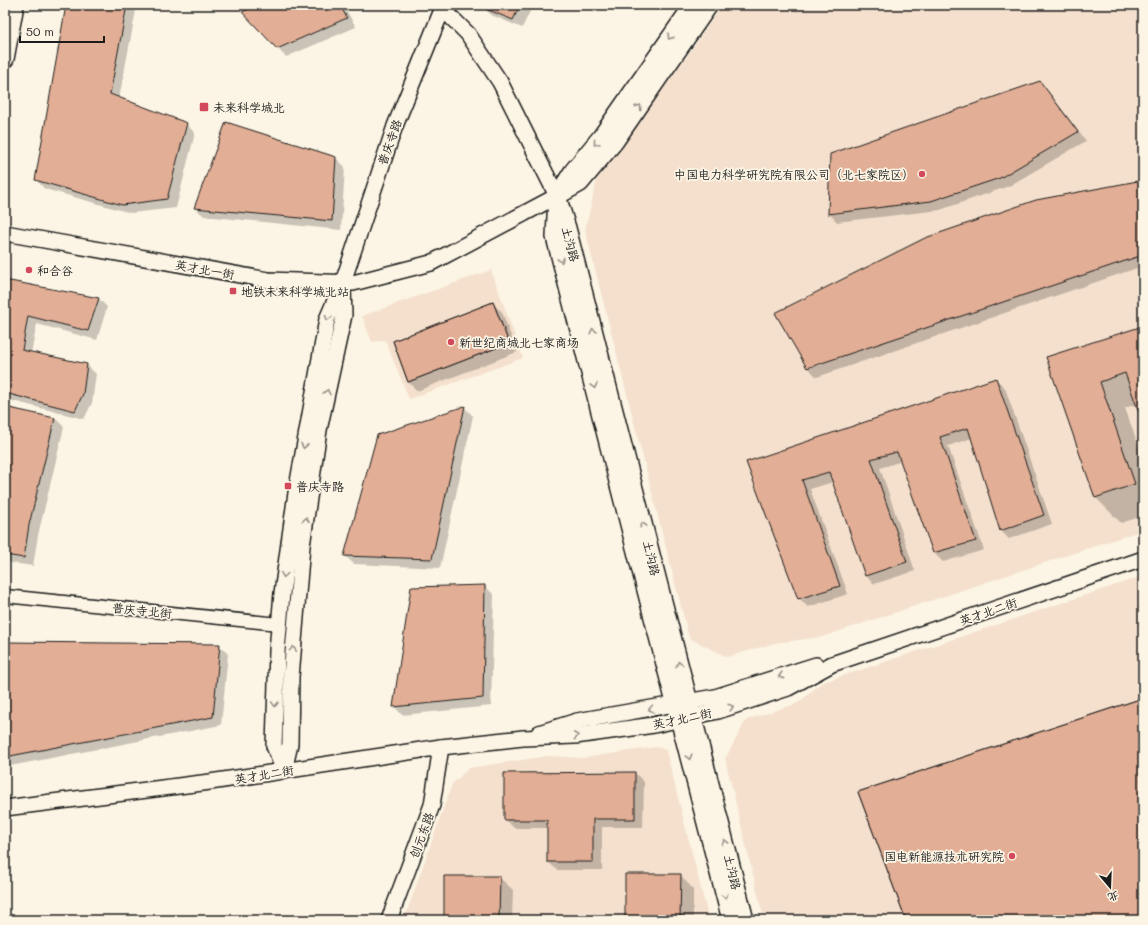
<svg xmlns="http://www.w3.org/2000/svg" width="1148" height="925" viewBox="0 0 1148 925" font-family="Mali,'LXGW WenKai TC',sans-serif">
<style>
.built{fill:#f4e0cd}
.shadow{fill:#0003}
.building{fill:#e2ae95;stroke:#1c1c1c}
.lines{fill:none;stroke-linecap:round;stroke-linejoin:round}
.minor-casing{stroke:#1c1c1c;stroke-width:15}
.tertiary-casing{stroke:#1c1c1c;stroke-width:18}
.secondary-casing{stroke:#1c1c1c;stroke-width:20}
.minor{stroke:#fcf5e5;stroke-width:12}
.tertiary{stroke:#fcf5e5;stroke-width:15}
.secondary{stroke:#fcf5e5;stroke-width:17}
.oneway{stroke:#97938b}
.poi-dot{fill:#d1495b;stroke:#fcf5e5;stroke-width:1.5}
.labels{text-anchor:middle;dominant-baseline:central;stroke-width:3.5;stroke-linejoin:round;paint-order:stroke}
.poi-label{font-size:12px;fill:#1c1c1c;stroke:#fcf5e5;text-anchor:start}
.street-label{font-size:12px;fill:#1c1c1c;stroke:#fcf5e5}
</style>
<rect width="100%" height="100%" fill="#fcf5e5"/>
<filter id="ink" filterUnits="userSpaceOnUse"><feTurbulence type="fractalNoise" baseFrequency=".025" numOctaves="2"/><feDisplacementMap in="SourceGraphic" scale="8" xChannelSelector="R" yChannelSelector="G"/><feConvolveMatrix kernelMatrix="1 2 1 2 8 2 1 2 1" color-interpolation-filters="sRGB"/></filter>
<g filter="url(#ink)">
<!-- built -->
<g class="built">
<path d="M 722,5 L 1143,5 L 1143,530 L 822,637 L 775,643 L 727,657 L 689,638 L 585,230 L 597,179 L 690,52 Z"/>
<path d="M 491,270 L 523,358 L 409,399 L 385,340 L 372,342 L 362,316 Z"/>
<path d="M 1143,576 L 1143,920 L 764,920 L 725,759 L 746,720 L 798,703 L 821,683 Z"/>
<path d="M 656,747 L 666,750 L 709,920 L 404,920 L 452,784 L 469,768 L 548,756 L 583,758 Z"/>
</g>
<!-- shadow -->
<g class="shadow">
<path d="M 67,5 L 137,5 L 119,99 L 186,124 L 195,133 L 176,208 L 131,213 L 45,189 L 36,180 Z"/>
<path d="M 259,5 L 343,5 L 356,27 L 286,57 L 277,48 Z"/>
<path d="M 483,5 L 533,5 L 522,28 L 491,15 L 482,6 Z"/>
<path d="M 1040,83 L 1049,92 L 1086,141 L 1009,186 L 940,210 L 837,222 L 829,213 Z"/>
<path d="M 336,158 L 345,167 L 341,230 L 204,216 L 195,208 Z"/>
<path d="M 1143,181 L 1143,266 L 817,377 L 808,368 Z"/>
<path d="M 5,281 L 98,298 L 107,307 L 97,340 L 37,324 L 31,353 L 87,365 L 96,374 L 92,403 L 84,419 L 5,399 Z"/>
<path d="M 493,304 L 502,312 L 517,352 L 417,391 L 408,382 Z"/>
<path d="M 1143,327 L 1143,421 L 1137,404 L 1125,408 L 1143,459 L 1143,516 L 1121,523 L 1095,497 L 1047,358 Z"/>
<path d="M 996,379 L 1005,388 L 1052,524 L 1009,539 L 1000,530 L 972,438 L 948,446 L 984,550 L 943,562 L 934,553 L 902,461 L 880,468 L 915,571 L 874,584 L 865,575 L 833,482 L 810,489 L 848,594 L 808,607 L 799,598 L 748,462 Z"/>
<path d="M 5,408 L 55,418 L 64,427 L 38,535 L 33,566 L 5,562 Z"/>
<path d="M 465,408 L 473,416 L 440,568 L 354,564 L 345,556 Z"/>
<path d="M 485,586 L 494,595 L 491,706 L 402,715 L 394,706 Z"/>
<path d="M 5,643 L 219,645 L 228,654 L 221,725 L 5,767 Z"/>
<path d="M 635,773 L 644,782 L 643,827 L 602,827 L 602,870 L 557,870 L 548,862 L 548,828 L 514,828 L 505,819 Z"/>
<path d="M 680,875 L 693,889 L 693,920 L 626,920 Z"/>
<path d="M 499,877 L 513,890 L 512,920 L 445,920 Z"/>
</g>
<!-- building -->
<g class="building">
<path d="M 66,5 L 127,5 L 110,94 L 187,123 L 167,199 L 122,205 L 35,180 Z"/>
<path d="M 257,5 L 340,5 L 347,18 L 277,49 L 242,12 Z"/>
<path d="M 482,5 L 520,5 L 513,20 L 481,7 Z"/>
<path d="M 1040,81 L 1078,132 L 1000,178 L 931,201 L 828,214 L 830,154 Z"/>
<path d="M 226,122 L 336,157 L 332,221 L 194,208 Z"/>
<path d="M 1143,180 L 1143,255 L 807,368 L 775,313 L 925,238 L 1036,200 Z"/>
<path d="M 5,280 L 99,298 L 88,331 L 28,316 L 22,350 L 87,364 L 83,394 L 75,411 L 5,393 Z"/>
<path d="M 493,302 L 509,343 L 408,382 L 393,341 Z"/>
<path d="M 493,302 L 509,343 L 408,382 L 393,341 Z"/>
<path d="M 1143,326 L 1143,424 L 1125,373 L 1100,382 L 1135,484 L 1095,498 L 1046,357 Z"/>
<path d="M 996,378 L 1044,515 L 1000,531 L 968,428 L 940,437 L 976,541 L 933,553 L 897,452 L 871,459 L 907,562 L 865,576 L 829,472 L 802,480 L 840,586 L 798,599 L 746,462 Z"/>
<path d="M 465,406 L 432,559 L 344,556 L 377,435 Z"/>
<path d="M 5,407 L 55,418 L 29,525 L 24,558 L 5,555 Z"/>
<path d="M 485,585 L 483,698 L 393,707 L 411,587 Z"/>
<path d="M 5,642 L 220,644 L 213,717 L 5,757 Z"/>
<path d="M 1143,698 L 1143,920 L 906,920 L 858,792 Z"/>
<path d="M 1143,698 L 1143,920 L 906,920 L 858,792 Z"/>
<path d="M 635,772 L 635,819 L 593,819 L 593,862 L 547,862 L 547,820 L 504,820 L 504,773 Z"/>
<path d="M 625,874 L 681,874 L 680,920 L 625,920 Z"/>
<path d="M 444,876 L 500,876 L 499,920 L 444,920 Z"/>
</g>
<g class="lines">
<defs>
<path id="minor" d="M 5,596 L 279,624"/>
<g id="tertiary">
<path d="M 5,233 L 268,280 L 353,283 L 431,263 L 557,196 L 500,82 L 468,34 L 439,5"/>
<path d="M 539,733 L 577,721 L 715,697 L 816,665"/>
<path d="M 284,771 L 274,746 L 277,651 L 282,593 L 296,493 L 327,319 L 343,282 L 395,126 L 444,5"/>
<path d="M 284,771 L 290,744 L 291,677 L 302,546 L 319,430 L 344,315 L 343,287"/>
<path d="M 5,808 L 210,782 L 441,747 L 523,738 L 575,736 L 654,725 L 718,711 L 788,688 L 832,664 L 1143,559"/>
<path d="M 389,920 L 432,805 L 441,747"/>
</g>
<g id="secondary">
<path d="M 693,5 L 601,137 L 573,171 L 557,196 L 555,237 L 731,920"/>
<path d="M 709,5 L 615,141 L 580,183 L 557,196 L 567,228 L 745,920"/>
<path d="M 5,59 L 15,5"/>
</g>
</defs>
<!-- minor casing -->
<use href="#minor" class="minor-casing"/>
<!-- tertiary casing -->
<use href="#tertiary" class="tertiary-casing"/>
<!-- secondary casing -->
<use href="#secondary" class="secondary-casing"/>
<!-- minor -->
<use href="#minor" class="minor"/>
<!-- tertiary -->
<use href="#tertiary" class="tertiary"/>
<!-- secondary -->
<use href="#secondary" class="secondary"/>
</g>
<!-- one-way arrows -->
<defs><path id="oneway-chevron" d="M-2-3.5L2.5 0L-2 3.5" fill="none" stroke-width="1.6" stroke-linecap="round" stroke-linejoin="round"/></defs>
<g class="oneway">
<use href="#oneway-chevron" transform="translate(670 37) rotate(125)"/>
<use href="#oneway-chevron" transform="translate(639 107) rotate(-55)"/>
<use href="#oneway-chevron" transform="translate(596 143) rotate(130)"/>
<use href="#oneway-chevron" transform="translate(561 260) rotate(76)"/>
<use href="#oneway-chevron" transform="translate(328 318) rotate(108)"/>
<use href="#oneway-chevron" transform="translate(593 331) rotate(-104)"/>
<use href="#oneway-chevron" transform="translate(594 386) rotate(76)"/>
<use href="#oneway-chevron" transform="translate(327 392) rotate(-78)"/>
<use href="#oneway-chevron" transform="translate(304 446) rotate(100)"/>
<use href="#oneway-chevron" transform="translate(306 520) rotate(-82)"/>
<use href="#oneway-chevron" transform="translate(643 525) rotate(-104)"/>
<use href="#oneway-chevron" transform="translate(284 575) rotate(98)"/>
<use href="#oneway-chevron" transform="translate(293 649) rotate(-86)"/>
<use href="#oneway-chevron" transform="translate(679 664) rotate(-104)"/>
<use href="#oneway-chevron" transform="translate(781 676) rotate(164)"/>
<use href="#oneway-chevron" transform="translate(275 704) rotate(92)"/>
<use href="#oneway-chevron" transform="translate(731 707) rotate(-18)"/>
<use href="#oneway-chevron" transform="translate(651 709) rotate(170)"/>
<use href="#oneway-chevron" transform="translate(576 736) rotate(-6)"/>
<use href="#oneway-chevron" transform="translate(689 757) rotate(75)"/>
<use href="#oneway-chevron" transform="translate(725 842) rotate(-104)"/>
<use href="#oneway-chevron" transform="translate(725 896) rotate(75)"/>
</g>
</g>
<!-- markers -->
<g class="poi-dot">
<rect x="199" y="102" width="10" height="10" rx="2"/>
<circle cx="922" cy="174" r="4"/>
<circle cx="29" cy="270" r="4"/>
<rect x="229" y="287" width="8" height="8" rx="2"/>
<circle cx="451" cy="342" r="4"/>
<rect x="284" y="482" width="8" height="8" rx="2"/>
<circle cx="1012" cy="856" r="4"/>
</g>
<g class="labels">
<!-- poi labels -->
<g class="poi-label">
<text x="213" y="107">未来科学城北</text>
<text x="914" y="174" text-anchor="end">中国电力科学研究院有限公司（北七家院区）</text>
<text x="37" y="270">和合谷</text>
<text x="241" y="291">地铁未来科学城北站</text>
<text x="459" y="342">新世纪商城北七家商场</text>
<text x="296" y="486">普庆寺路</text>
<text x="1004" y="856" text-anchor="end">国电新能源技术研究院</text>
</g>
<!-- street labels -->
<g class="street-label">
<text transform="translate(389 142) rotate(-70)">普庆寺路</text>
<text transform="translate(571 244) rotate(75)">土沟路</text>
<text transform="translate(205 269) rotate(10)">英才北一街</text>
<text transform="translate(652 558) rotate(76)">土沟路</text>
<text transform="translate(142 610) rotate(6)">普庆寺北街</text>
<text transform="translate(988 611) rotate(-19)">英才北二街</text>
<text transform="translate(682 718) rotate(-12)">英才北二街</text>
<text transform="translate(264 774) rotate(-9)">英才北二街</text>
<text transform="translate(421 835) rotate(-70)">创元东路</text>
<text transform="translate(733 872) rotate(76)">土沟路</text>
</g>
</g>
<!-- margin -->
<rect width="1148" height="925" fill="none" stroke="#fcf5e5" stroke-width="20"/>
<rect x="10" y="10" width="1128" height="905" fill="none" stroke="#1c1c1c" stroke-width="1.5" filter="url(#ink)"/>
<!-- north arrow -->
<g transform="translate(1110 887) rotate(161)" stroke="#fcf5e5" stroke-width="3" paint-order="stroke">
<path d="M0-3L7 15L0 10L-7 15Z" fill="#1c1c1c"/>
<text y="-6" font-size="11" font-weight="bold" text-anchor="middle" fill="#1c1c1c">北</text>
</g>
<!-- scale -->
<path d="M20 36v6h84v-6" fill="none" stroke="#1c1c1c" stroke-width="2"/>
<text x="26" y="36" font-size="12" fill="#1c1c1c" stroke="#fcf5e5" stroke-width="3" paint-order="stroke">50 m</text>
</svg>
